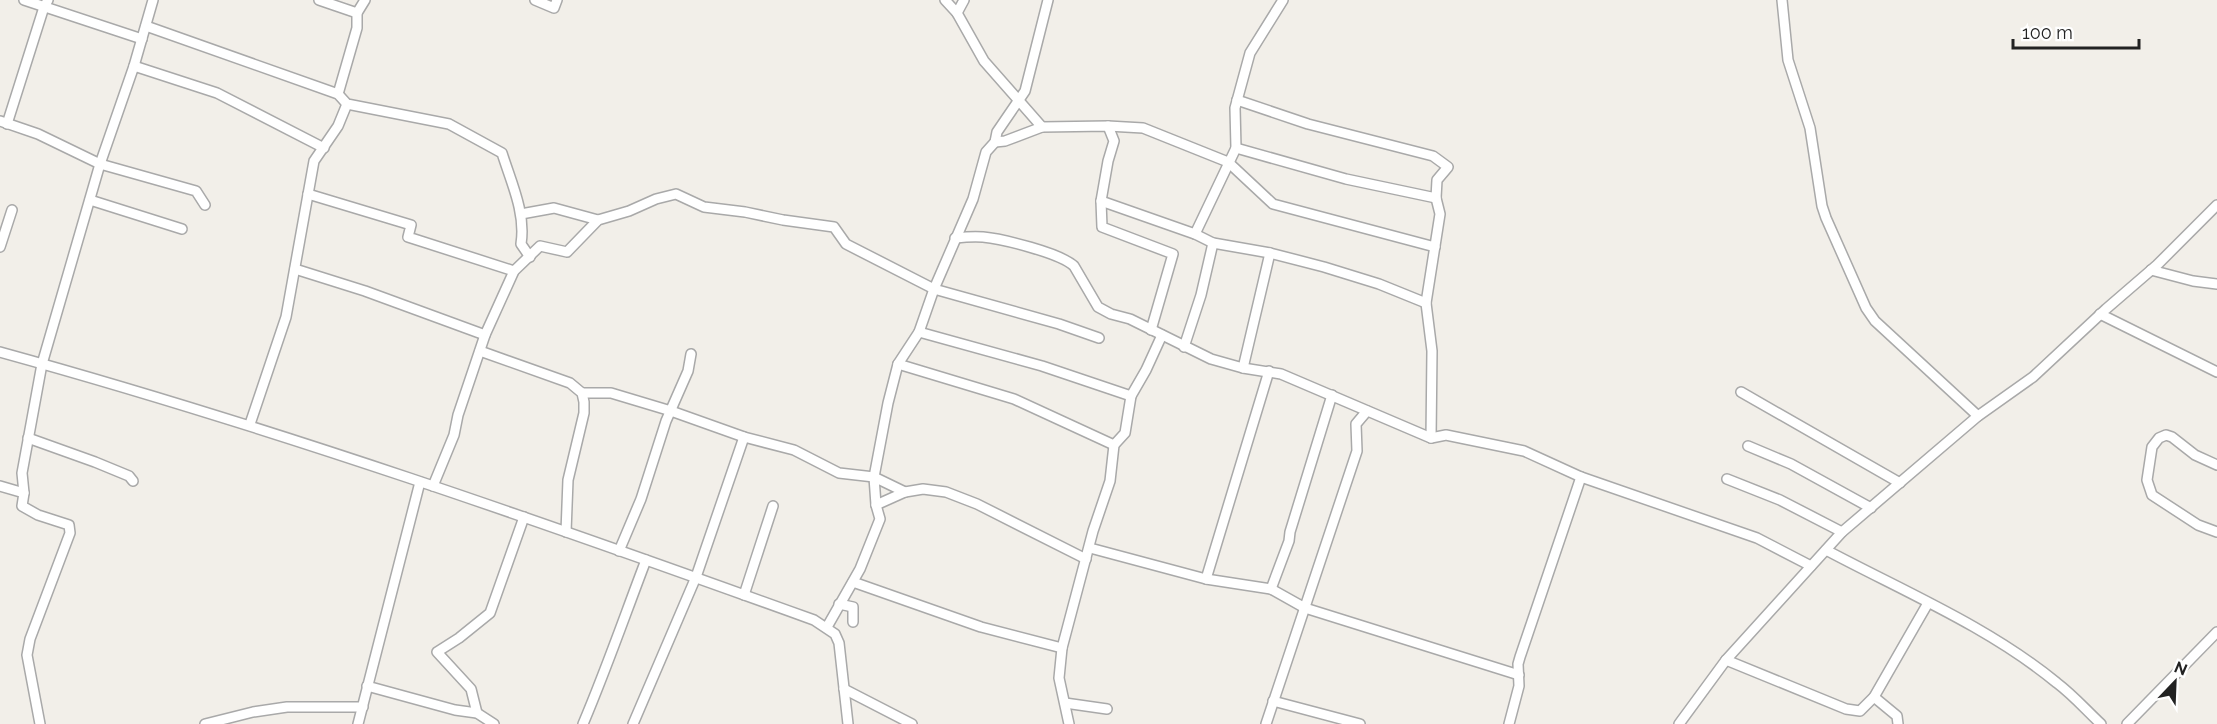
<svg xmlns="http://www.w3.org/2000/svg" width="2217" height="724" viewBox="0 0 2217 724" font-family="Raleway,sans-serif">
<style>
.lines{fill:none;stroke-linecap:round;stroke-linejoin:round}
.minor-casing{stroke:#a9a9a9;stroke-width:12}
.minor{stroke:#fff;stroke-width:9}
</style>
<rect width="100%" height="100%" fill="#f2efe9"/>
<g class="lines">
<defs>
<g id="minor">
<path d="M 24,0 L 142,39"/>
<path d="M 319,0 L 357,13"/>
<path d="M 535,0 L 554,8 L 557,0"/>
<path d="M 945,0 L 957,13 L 984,61 L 1042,127"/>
<path d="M 1782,0 L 1788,60 L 1810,128 L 1822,206 L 1826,218 L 1866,308 L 1875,321 L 1978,416"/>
<path d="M 957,13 L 964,0"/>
<path d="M 146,26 L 338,94 L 347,104 L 449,124 L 502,153 C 511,182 526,213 521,244 L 530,257"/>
<path d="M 134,66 L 217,93 L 324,148"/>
<path d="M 338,94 L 357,28 L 357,13 L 365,0"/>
<path d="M 1237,100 L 1308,124 L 1433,156 L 1448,167 L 1437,180 L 1436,198 L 1440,214 L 1426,303 L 1432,351 L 1431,438"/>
<path d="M 0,121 L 38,134 L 100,164 L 196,191 L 205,205"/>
<path d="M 7,124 L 44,7 L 48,0"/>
<path d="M 1108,126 L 1114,141 L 1108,161 L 1101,201 L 1102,227 L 1173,254 L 1151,330"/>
<path d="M 995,142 L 1005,141 L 1042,127 L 1108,126 L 1143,128 L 1228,162 L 1273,204 L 1435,247"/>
<path d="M 1236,148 L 1346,179 L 1436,198"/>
<path d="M 308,194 L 411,225 L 408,237 L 514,271"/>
<path d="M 90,200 L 182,229"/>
<path d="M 1101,201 L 1195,234 L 1213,243 L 1270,253 L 1324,267 L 1379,284 L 1426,303"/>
<path d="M 521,214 L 554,208 L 598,220"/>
<path d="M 1195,234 L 1236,148 L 1235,108 L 1250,53 L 1283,0"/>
<path d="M 955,238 C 964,237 974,236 983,237 C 1003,239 1060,253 1074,266 L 1098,307 L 1111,314 L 1130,319 L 1211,359 L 1243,368 L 1281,374 L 1431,438 L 1446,435 L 1524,451 L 1581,477 L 1757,538 L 1811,566"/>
<path d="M 0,247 L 12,210"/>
<path d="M 295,269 L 365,291 L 485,335"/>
<path d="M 2151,270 L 2193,281 L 2217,284"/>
<path d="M 2100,314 L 2217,372"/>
<path d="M 919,332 L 1042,366 L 1131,396"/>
<path d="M 1184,347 L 1201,295 L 1213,243"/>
<path d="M 480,351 L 570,383 L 582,393 L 584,402 L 584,413 L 568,480 L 566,532"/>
<path d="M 0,352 C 276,428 545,523 814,620 L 835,634 L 839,643 L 848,724"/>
<path d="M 898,364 L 1014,399 L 1114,445"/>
<path d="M 1243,368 L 1270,253"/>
<path d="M 1741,392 L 1900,483"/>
<path d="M 582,393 L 611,393 L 671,411 L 744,437 L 794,450 L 839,473 L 874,477 L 905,492"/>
<path d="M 250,424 L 286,317 L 314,161 L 338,126 L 347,104"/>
<path d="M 28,438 L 95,462 L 129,476 L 133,481"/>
<path d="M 1748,446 L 1791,464 L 1871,508"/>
<path d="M 2217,465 L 2195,455 L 2172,437 L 2166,435 L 2159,438 L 2152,447 L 2147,480 L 2152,495 L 2198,525 L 2217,532"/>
<path d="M 1727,479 L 1780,500 L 1842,532"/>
<path d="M 0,486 L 24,493"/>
<path d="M 433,486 L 454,435 L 458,415 L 485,335 L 514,271 L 540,246 L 567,252 L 598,220 L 629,211 L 656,199 L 676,194 L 704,207 L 745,212 L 783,220 L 834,227 L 846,244 L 934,289 L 1059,324 L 1099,338"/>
<path d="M 876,505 L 905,492 L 923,489 L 946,492 L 977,504 L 1086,559"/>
<path d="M 1090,548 L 1206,579 L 1271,589 L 1305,608 L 1519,675"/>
<path d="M 1826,550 C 1903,591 1989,627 2057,683 C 2073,695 2086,710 2101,724"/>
<path d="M 619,551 L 641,499 L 666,421 L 688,371 L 691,354"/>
<path d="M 1206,579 L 1269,371"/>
<path d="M 853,582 L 981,627 L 1062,648"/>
<path d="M 1271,589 L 1289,541 L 1290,532 L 1332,395"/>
<path d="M 744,595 L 773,506"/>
<path d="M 839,604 L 853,607 L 853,622"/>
<path d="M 827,627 L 860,569 L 880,519 L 876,505 L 874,477 L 888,403 L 898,364 L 919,332 L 934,289 L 973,199 L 986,152 L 995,142 L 997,132 L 1025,91 L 1048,0"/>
<path d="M 1726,660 L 1846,709 L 1860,711 L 1874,697 L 1928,603"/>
<path d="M 367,686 L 455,710 L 477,713 L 494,724"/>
<path d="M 844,689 L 912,724"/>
<path d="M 1874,697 L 1897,716 L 1898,724"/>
<path d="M 1273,701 L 1360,724"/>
<path d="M 1065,703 L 1107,709"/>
<path d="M 477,713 L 471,689 L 437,652 L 459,638 L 490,613 L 524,517"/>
<path d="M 40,724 L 27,655 L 30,639 L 70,533 L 69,525 L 38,515 L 22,506 L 24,493 L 22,473 L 42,364 L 100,164 L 134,66 L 153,0"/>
<path d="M 205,724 L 253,712 L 287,707 L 363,707"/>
<path d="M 358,724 L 420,482"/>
<path d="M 583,724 C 606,670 625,615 646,560"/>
<path d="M 633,724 L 696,577 L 744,437"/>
<path d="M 1069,724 L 1059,678 L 1062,648 L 1093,531 L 1110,481 L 1114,445 L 1125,433 L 1131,396 L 1146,370 L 1162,335"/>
<path d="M 1266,724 L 1357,451 L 1356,424 L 1367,411"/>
<path d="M 1509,724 L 1519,686 L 1518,664 L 1520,657 L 1581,477"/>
<path d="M 1679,724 L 1726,660 L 1842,532 L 1978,416 L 2033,377 L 2106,309 L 2157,265 L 2217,205"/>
<path d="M 2127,724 L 2217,632"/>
</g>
</defs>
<!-- minor casing -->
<use href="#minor" class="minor-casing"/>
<!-- minor -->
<use href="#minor" class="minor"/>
</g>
<!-- north arrow -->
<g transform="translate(2175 682) rotate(23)" stroke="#ffffff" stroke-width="4.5" paint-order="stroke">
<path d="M0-4.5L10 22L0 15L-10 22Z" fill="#222222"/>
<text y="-9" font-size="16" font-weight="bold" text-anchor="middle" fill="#222222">N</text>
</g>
<!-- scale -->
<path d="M2013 39v9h126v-9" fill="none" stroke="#222222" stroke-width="3"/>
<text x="2022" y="39" font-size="18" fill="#222222" stroke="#ffffff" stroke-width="4.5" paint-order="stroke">100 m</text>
</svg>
